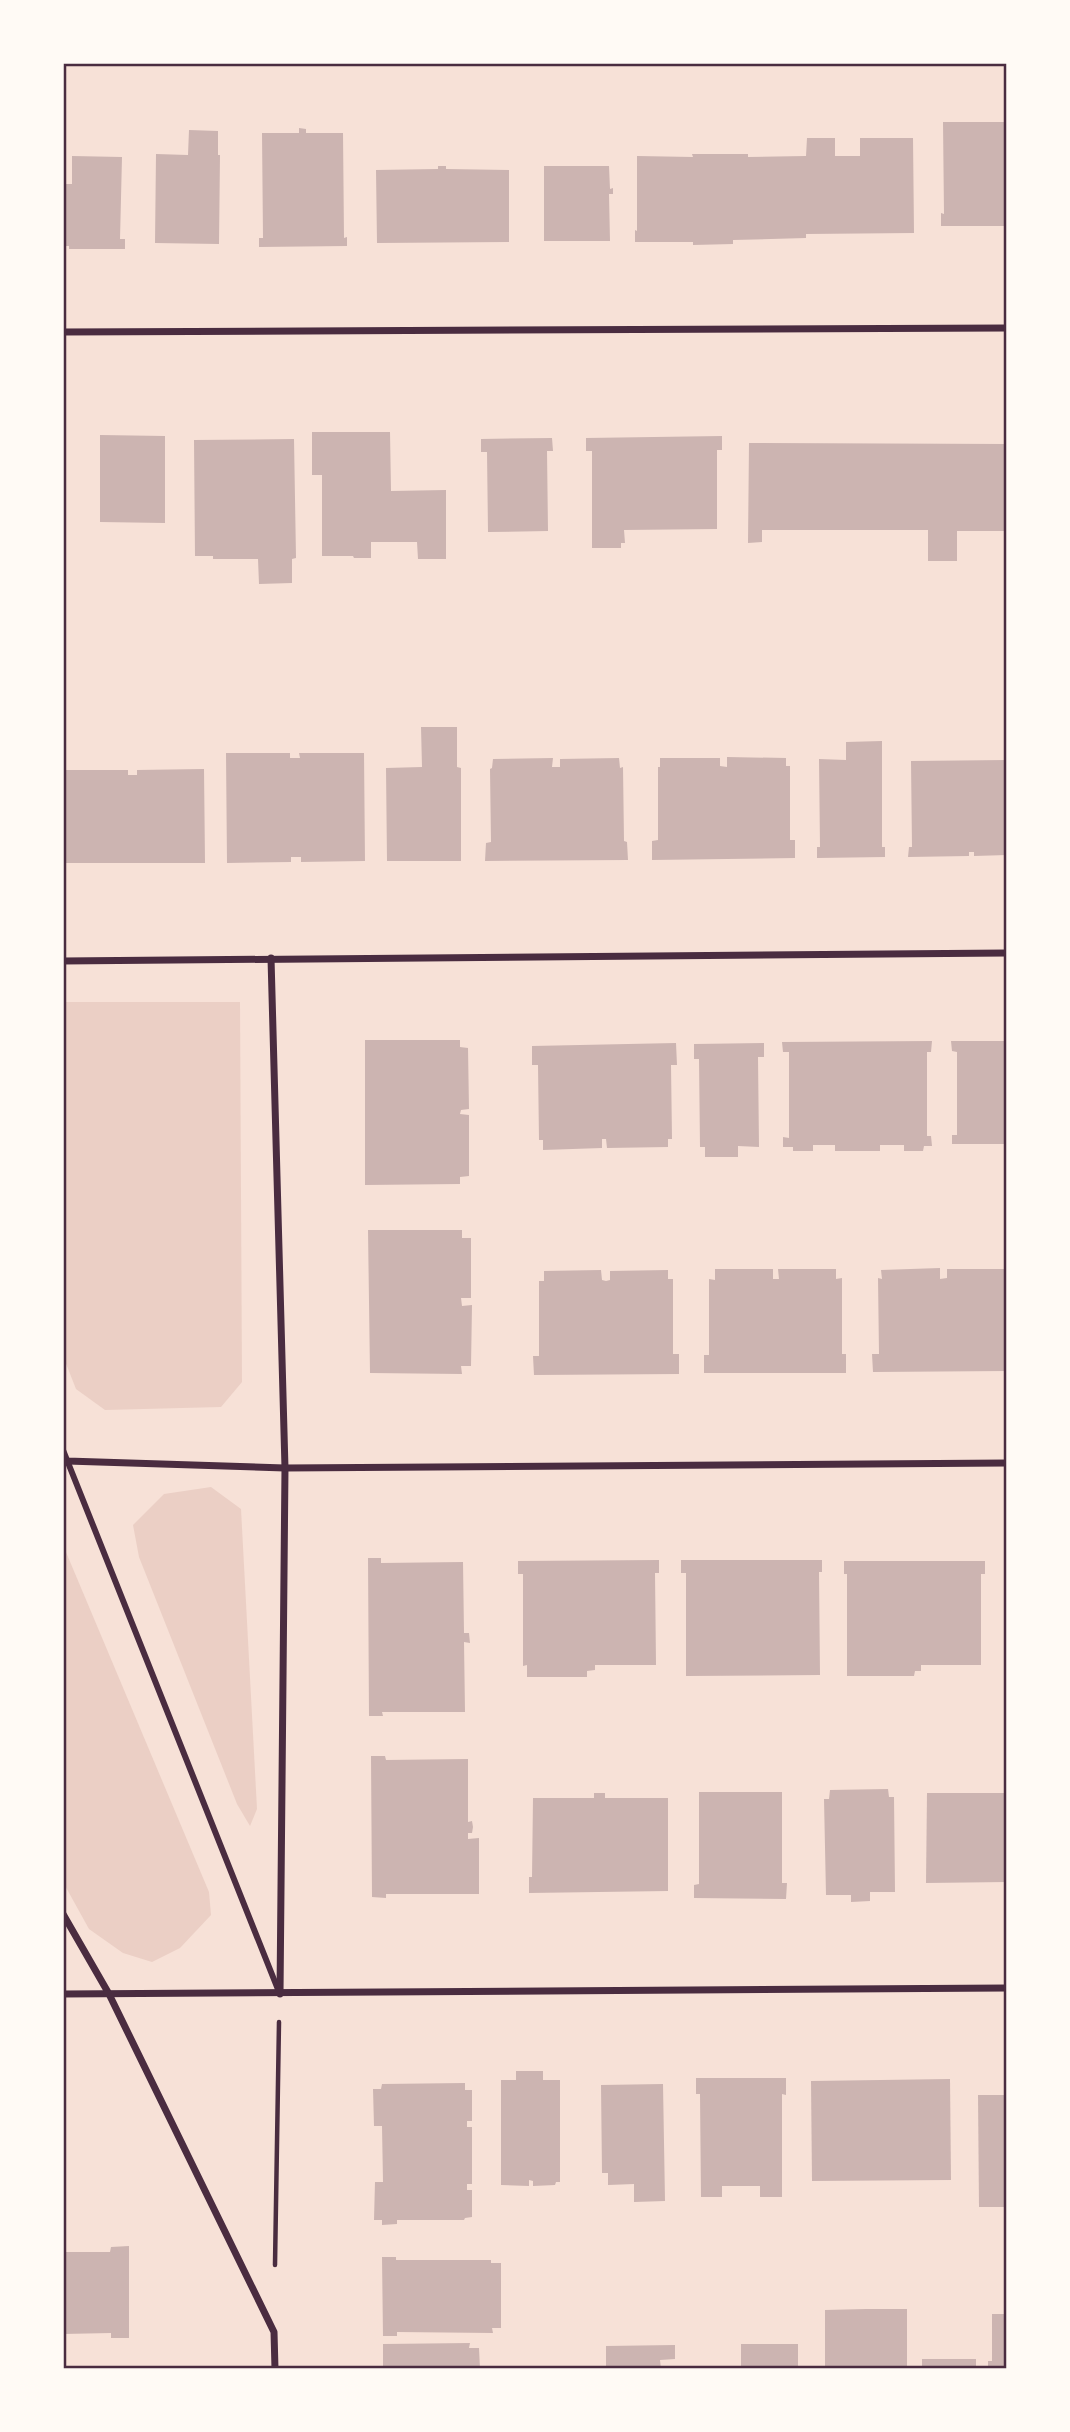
<svg xmlns="http://www.w3.org/2000/svg" width="1070" height="2432" viewBox="0 0 1070 2432" font-family="Poppins,sans-serif">
<style>
.green{fill:#ebcfc5}
.building{fill:#ccb4b1}
.lines{fill:none;stroke-linecap:round;stroke-linejoin:round}
.path{stroke:#4a2c40;stroke-width:4.5}
.pedestrian{stroke:#4a2c40;stroke-width:6}
.minor{stroke:#4a2c40;stroke-width:7}
.neatline{fill:none;stroke:#4a2c40;stroke-width:2.5}
</style>
<rect width="100%" height="100%" fill="#f7e1d7"/>
<!-- green -->
<g class="green">
<path d="M 63,1002 L 240,1002 L 242,1382 L 221,1407 L 105,1410 L 76,1389 L 63,1356 Z"/>
<path d="M 211,1487 L 241,1509 L 257,1809 L 250,1826 L 237,1804 L 139,1557 L 133,1525 L 164,1494 Z"/>
<path d="M 63,1545 L 209,1892 L 211,1915 L 180,1948 L 152,1962 L 123,1953 L 89,1929 L 63,1882 Z"/>
</g>
<!-- building -->
<g class="building">
<path d="M 943,122 L 1007,122 L 1007,226 L 941,226 L 941,213 L 944,214 Z"/>
<path d="M 299,128 L 306,129 L 306,133 L 343,133 L 344,238 L 347,237 L 347,246 L 259,247 L 259,238 L 263,238 L 262,133 L 299,133 Z"/>
<path d="M 189,130 L 218,131 L 218,155 L 220,155 L 219,244 L 155,243 L 156,154 L 188,155 Z"/>
<path d="M 807,138 L 835,138 L 835,156 L 860,156 L 860,138 L 913,138 L 914,233 L 806,234 L 806,238 L 733,240 L 733,244 L 693,245 L 693,242 L 635,242 L 635,230 L 637,231 L 637,156 L 693,157 L 692,154 L 748,154 L 748,157 L 806,156 Z"/>
<path d="M 72,156 L 122,157 L 120,239 L 125,239 L 125,249 L 69,249 L 69,246 L 63,246 L 63,184 L 72,184 Z"/>
<path d="M 438,166 L 446,166 L 446,169 L 509,170 L 509,242 L 377,243 L 376,170 L 438,169 Z"/>
<path d="M 544,166 L 609,166 L 610,189 L 613,188 L 613,194 L 609,194 L 610,241 L 544,241 Z"/>
<path d="M 312,432 L 390,432 L 391,491 L 446,490 L 446,559 L 418,559 L 417,542 L 371,542 L 371,558 L 354,558 L 353,556 L 322,556 L 322,475 L 312,475 Z"/>
<path d="M 100,435 L 165,436 L 165,523 L 100,522 Z"/>
<path d="M 722,436 L 722,450 L 717,450 L 717,529 L 624,530 L 625,543 L 621,543 L 621,548 L 592,548 L 592,451 L 586,451 L 586,438 Z"/>
<path d="M 552,438 L 553,451 L 547,451 L 548,531 L 488,532 L 487,452 L 481,452 L 481,439 Z"/>
<path d="M 294,439 L 296,558 L 292,559 L 292,583 L 259,584 L 258,559 L 213,559 L 213,556 L 195,556 L 194,440 Z"/>
<path d="M 749,443 L 1007,444 L 1007,531 L 957,531 L 957,561 L 928,561 L 928,530 L 762,530 L 762,542 L 748,543 Z"/>
<path d="M 421,727 L 457,727 L 457,767 L 461,768 L 461,861 L 387,861 L 386,768 L 422,767 Z"/>
<path d="M 882,741 L 882,847 L 885,847 L 885,857 L 817,858 L 817,847 L 820,847 L 819,759 L 846,760 L 846,742 Z"/>
<path d="M 226,753 L 290,753 L 290,758 L 300,758 L 299,753 L 364,753 L 365,861 L 301,862 L 301,857 L 291,857 L 291,862 L 227,863 Z"/>
<path d="M 727,757 L 786,758 L 786,766 L 790,766 L 790,840 L 795,840 L 795,858 L 652,860 L 652,841 L 658,840 L 658,767 L 660,767 L 660,758 L 720,758 L 720,766 L 727,767 Z"/>
<path d="M 553,758 L 552,767 L 560,767 L 560,759 L 619,758 L 620,768 L 623,767 L 624,841 L 627,842 L 628,860 L 485,861 L 486,843 L 491,842 L 490,769 L 492,768 L 493,759 Z"/>
<path d="M 1007,760 L 1007,855 L 974,856 L 974,852 L 969,852 L 969,856 L 908,857 L 909,847 L 912,847 L 911,761 Z"/>
<path d="M 204,769 L 205,863 L 63,863 L 63,770 L 128,770 L 128,775 L 137,775 L 137,770 Z"/>
<path d="M 365,1040 L 460,1040 L 460,1047 L 468,1048 L 469,1109 L 461,1110 L 460,1114 L 469,1115 L 469,1176 L 460,1177 L 460,1184 L 365,1185 Z"/>
<path d="M 932,1041 L 931,1052 L 927,1052 L 927,1136 L 931,1136 L 932,1146 L 924,1146 L 923,1151 L 904,1151 L 904,1145 L 880,1145 L 880,1151 L 835,1151 L 835,1145 L 813,1145 L 813,1151 L 793,1151 L 793,1147 L 783,1147 L 783,1137 L 789,1138 L 789,1052 L 783,1052 L 782,1042 Z"/>
<path d="M 951,1041 L 1007,1041 L 1007,1144 L 952,1144 L 952,1135 L 957,1135 L 957,1052 L 952,1051 Z"/>
<path d="M 676,1043 L 677,1065 L 671,1065 L 672,1139 L 668,1139 L 668,1147 L 607,1148 L 606,1139 L 602,1139 L 602,1148 L 543,1150 L 543,1140 L 539,1140 L 538,1065 L 532,1065 L 532,1046 Z"/>
<path d="M 764,1043 L 764,1057 L 758,1057 L 759,1147 L 738,1146 L 738,1157 L 705,1157 L 705,1147 L 700,1147 L 699,1059 L 694,1059 L 694,1044 Z"/>
<path d="M 368,1230 L 462,1230 L 462,1238 L 471,1238 L 471,1298 L 461,1298 L 462,1306 L 472,1305 L 471,1366 L 461,1366 L 462,1374 L 370,1373 Z"/>
<path d="M 940,1268 L 940,1279 L 947,1278 L 947,1269 L 1006,1269 L 1007,1371 L 873,1372 L 872,1354 L 879,1354 L 878,1278 L 882,1279 L 881,1270 Z"/>
<path d="M 715,1269 L 773,1269 L 773,1279 L 779,1279 L 778,1269 L 836,1269 L 836,1279 L 842,1278 L 842,1354 L 846,1354 L 846,1373 L 704,1373 L 704,1355 L 709,1355 L 709,1279 L 715,1280 Z"/>
<path d="M 601,1270 L 602,1280 L 606,1281 L 610,1280 L 610,1271 L 668,1270 L 668,1279 L 673,1279 L 673,1354 L 679,1354 L 679,1374 L 534,1375 L 533,1356 L 539,1356 L 539,1281 L 544,1281 L 544,1271 Z"/>
<path d="M 368,1558 L 381,1558 L 381,1563 L 463,1562 L 464,1633 L 469,1633 L 470,1643 L 464,1642 L 465,1712 L 382,1712 L 383,1716 L 369,1716 Z"/>
<path d="M 659,1560 L 659,1573 L 655,1573 L 656,1665 L 595,1665 L 595,1670 L 587,1671 L 587,1677 L 527,1677 L 527,1665 L 523,1666 L 523,1574 L 518,1574 L 518,1561 Z"/>
<path d="M 681,1560 L 822,1560 L 822,1572 L 819,1572 L 820,1675 L 686,1676 L 686,1573 L 681,1573 Z"/>
<path d="M 844,1561 L 985,1561 L 985,1574 L 981,1574 L 981,1665 L 921,1665 L 921,1671 L 915,1671 L 914,1676 L 847,1676 L 847,1574 L 844,1574 Z"/>
<path d="M 371,1756 L 385,1756 L 386,1760 L 468,1759 L 468,1822 L 472,1821 L 473,1827 L 472,1833 L 468,1833 L 468,1839 L 479,1838 L 479,1894 L 386,1894 L 386,1898 L 372,1897 Z"/>
<path d="M 888,1789 L 889,1797 L 894,1797 L 895,1892 L 870,1892 L 870,1901 L 851,1902 L 851,1895 L 826,1895 L 824,1799 L 829,1799 L 830,1790 Z"/>
<path d="M 699,1792 L 782,1792 L 782,1883 L 787,1883 L 786,1899 L 694,1898 L 694,1885 L 699,1884 Z"/>
<path d="M 594,1793 L 605,1793 L 605,1798 L 668,1798 L 668,1891 L 529,1893 L 529,1877 L 532,1877 L 533,1798 L 594,1798 Z"/>
<path d="M 927,1793 L 1007,1793 L 1007,1882 L 926,1883 Z"/>
<path d="M 516,2071 L 543,2071 L 543,2080 L 560,2080 L 560,2182 L 556,2182 L 555,2185 L 533,2186 L 533,2181 L 529,2180 L 529,2186 L 501,2185 L 501,2080 L 516,2080 Z"/>
<path d="M 696,2078 L 786,2078 L 786,2095 L 782,2094 L 782,2197 L 760,2197 L 760,2186 L 722,2186 L 722,2197 L 701,2197 L 700,2094 L 696,2094 Z"/>
<path d="M 950,2079 L 951,2180 L 812,2181 L 811,2081 Z"/>
<path d="M 465,2083 L 465,2090 L 472,2090 L 472,2121 L 467,2121 L 467,2127 L 472,2127 L 472,2184 L 467,2184 L 467,2190 L 472,2190 L 472,2217 L 465,2218 L 464,2220 L 397,2220 L 397,2224 L 382,2225 L 382,2220 L 374,2220 L 375,2182 L 383,2182 L 382,2126 L 374,2126 L 373,2089 L 381,2089 L 382,2084 Z"/>
<path d="M 663,2084 L 665,2201 L 634,2202 L 634,2184 L 608,2185 L 608,2173 L 602,2173 L 601,2085 Z"/>
<path d="M 978,2095 L 1007,2095 L 1007,2207 L 979,2207 Z"/>
<path d="M 129,2246 L 129,2338 L 111,2338 L 111,2333 L 63,2334 L 63,2252 L 110,2252 L 111,2247 Z"/>
<path d="M 382,2257 L 396,2257 L 396,2260 L 491,2260 L 491,2263 L 501,2263 L 501,2328 L 492,2328 L 493,2333 L 397,2332 L 397,2336 L 383,2336 Z"/>
<path d="M 866,2309 L 907,2309 L 907,2369 L 825,2369 L 825,2310 Z"/>
<path d="M 992,2314 L 1007,2314 L 1007,2369 L 991,2369 L 992,2366 L 988,2366 L 988,2361 L 992,2361 Z"/>
<path d="M 470,2343 L 469,2348 L 479,2348 L 480,2369 L 383,2369 L 383,2344 Z"/>
<rect x="741" y="2344" width="57" height="25"/>
<path d="M 675,2345 L 675,2359 L 660,2360 L 661,2369 L 606,2369 L 606,2346 Z"/>
<rect x="922" y="2359" width="54" height="10"/>
</g>
<g class="lines">
<!-- path -->
<path class="path" d="M 275,2265 L 279,2022"/>
<!-- pedestrian -->
<path class="pedestrian" d="M 63,1450 L 279,1992"/>
<!-- minor -->
<g class="minor">
<path d="M 63,332 L 1007,328"/>
<path d="M 271,958 L 285,1468 L 280,1994"/>
<path d="M 63,961 L 1007,953"/>
<path d="M 63,1459 L 67,1461 L 285,1468 L 1007,1463"/>
<path d="M 63,1914 L 109,1994 L 274,2332 L 275,2369"/>
<path d="M 63,1994 L 1007,1988"/>
</g>
</g>
<!-- border -->
<rect width="1070" height="2432" fill="none" stroke="#fffaf5" stroke-width="130"/>
<rect x="65" y="65" width="940" height="2302" class="neatline"/>
</svg>
